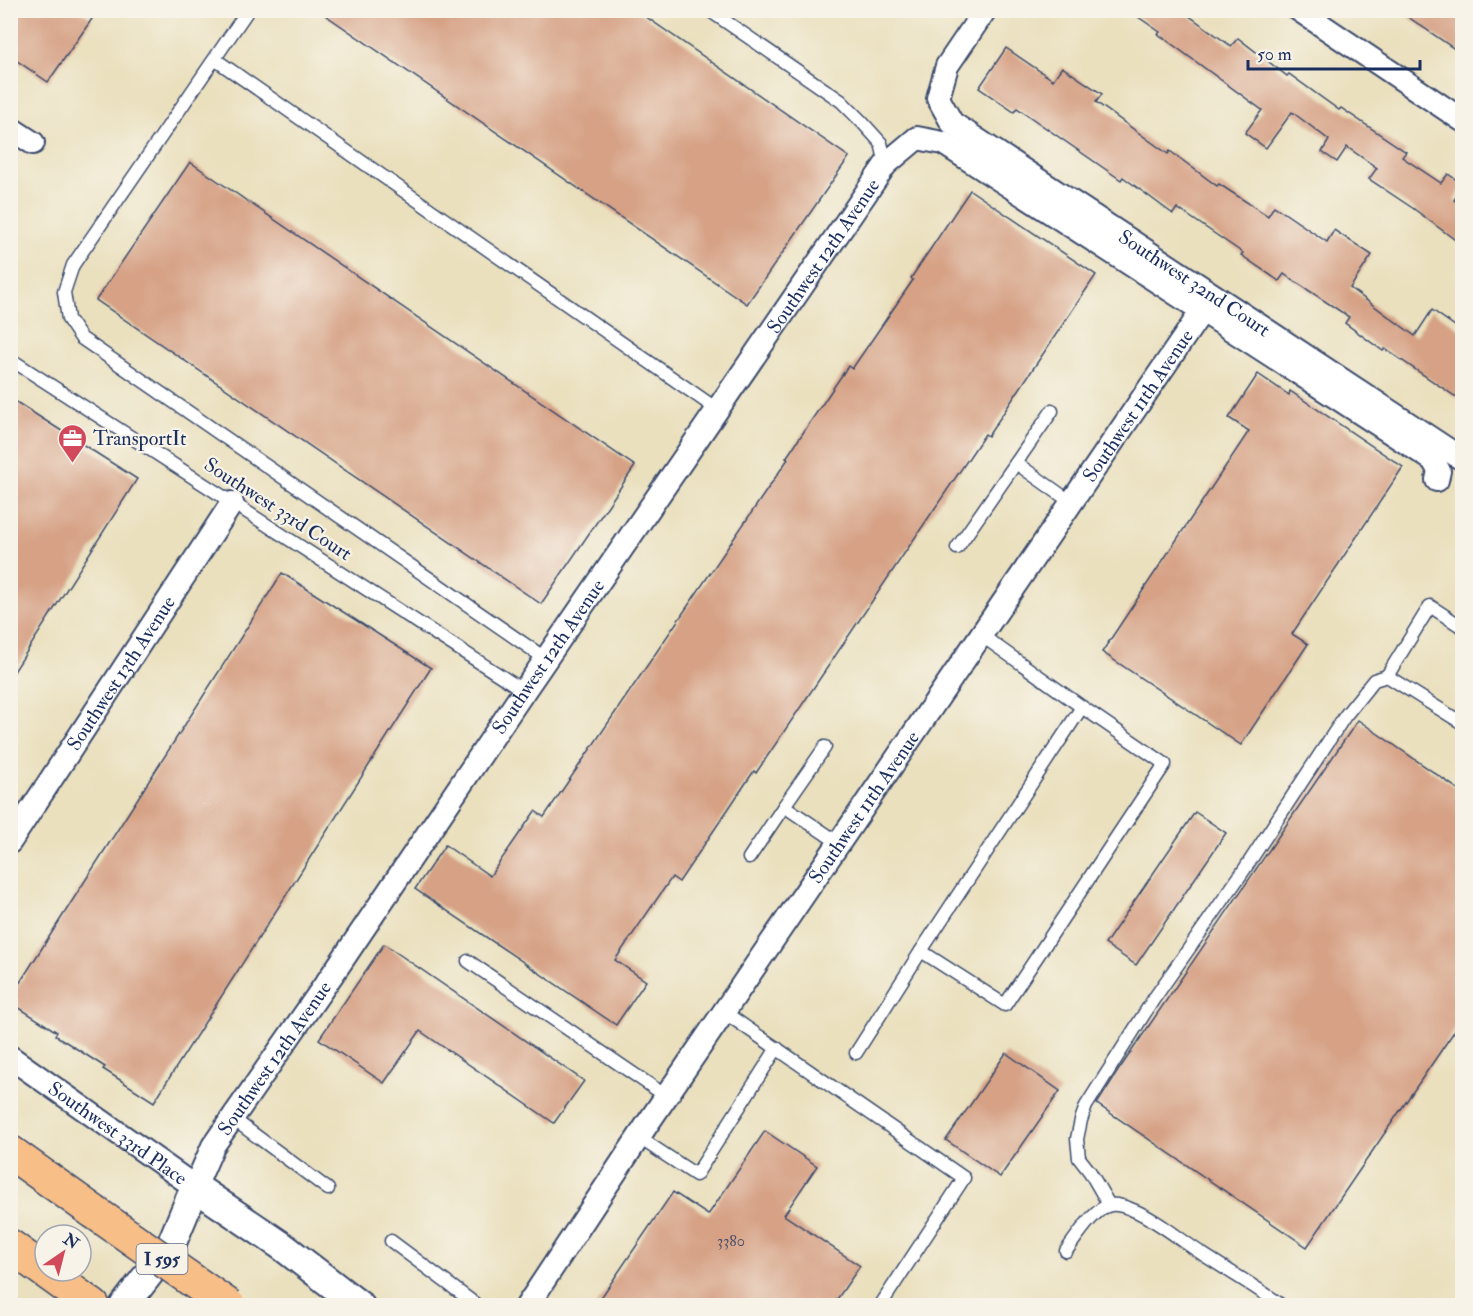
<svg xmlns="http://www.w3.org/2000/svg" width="1473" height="1316" viewBox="0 0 1473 1316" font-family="'IM FELL Double Pica',serif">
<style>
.building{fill:#d6a185}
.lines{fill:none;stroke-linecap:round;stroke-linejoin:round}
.service-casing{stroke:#3a4a6c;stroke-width:15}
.minor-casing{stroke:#3a4a6c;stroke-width:26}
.tertiary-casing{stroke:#3a4a6c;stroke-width:32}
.motorway-casing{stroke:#3a4a6c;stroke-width:36}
.service{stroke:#fff;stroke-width:12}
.minor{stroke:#fff;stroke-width:22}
.tertiary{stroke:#fff;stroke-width:28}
.motorway{stroke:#f7be87;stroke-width:33}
.motorway-bridge-casing{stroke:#3a4a6c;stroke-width:36;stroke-linecap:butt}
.motorway-bridge{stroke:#f7be87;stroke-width:33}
.labels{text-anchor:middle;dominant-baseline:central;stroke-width:4.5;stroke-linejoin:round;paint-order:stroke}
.number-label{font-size:16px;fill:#4a4c68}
.shield{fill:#f7f3e8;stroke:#5d6a87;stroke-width:1.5}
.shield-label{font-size:18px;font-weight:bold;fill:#1b2f5e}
.street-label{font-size:20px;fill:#1b2f5e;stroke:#f7f3e8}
.poi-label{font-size:20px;fill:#1b2f5e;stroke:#f7f3e8;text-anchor:start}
</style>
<rect width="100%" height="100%" fill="#f7f3e8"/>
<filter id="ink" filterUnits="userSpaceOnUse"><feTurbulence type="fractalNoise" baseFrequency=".0167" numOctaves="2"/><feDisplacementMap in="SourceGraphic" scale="12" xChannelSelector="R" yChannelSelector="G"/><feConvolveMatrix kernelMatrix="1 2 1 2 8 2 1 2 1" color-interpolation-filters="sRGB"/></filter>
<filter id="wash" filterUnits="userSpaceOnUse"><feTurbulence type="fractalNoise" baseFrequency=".008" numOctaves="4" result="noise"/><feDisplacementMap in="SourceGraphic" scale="24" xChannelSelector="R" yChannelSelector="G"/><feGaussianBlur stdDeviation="1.35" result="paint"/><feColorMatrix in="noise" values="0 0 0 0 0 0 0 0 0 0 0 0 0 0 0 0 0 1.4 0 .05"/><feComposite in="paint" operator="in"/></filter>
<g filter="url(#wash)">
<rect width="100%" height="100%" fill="#eae0be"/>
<g id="blocks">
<!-- building -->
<g class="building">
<path d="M 10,10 L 79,10 L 92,19 L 48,82 L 10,56 Z"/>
<path d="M 318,10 L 636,10 L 849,157 L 747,304 Z"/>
<path d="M 1128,10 L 1181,10 L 1231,46 L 1238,38 L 1287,76 L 1289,74 L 1339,110 L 1341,108 L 1406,152 L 1402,157 L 1441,183 L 1448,174 L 1462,184 L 1462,188 L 1454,200 L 1462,206 L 1462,245 L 1414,209 L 1369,179 L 1377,168 L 1347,147 L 1337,162 L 1322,152 L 1329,140 L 1292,112 L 1266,148 L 1245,133 L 1262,110 L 1158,34 L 1160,32 Z"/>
<path d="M 1398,10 L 1452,10 L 1462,18 L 1462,54 Z"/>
<path d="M 1006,48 L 1053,80 L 1062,67 L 1102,94 L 1096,102 L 1168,154 L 1170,151 L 1217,186 L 1219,184 L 1268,216 L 1274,206 L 1327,242 L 1334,230 L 1372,255 L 1350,288 L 1415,336 L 1432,310 L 1462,331 L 1462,401 L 1385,349 L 1383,351 L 1345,323 L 1349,317 L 1284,274 L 1279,281 L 1241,255 L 1243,253 L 1177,208 L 1173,214 L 1123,177 L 1121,180 L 1017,108 L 1014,112 L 979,88 Z"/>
<path d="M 190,162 L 635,466 L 541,604 L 96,300 Z"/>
<path d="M 970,190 L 1096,275 L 988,436 L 985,434 L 756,773 L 754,771 L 679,882 L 672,877 L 615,960 L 646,981 L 616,1025 L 415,889 L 445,845 L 490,876 L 535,811 L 544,817 L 788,459 L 786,458 L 848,366 L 852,369 L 913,280 L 911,278 Z"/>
<path d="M 1258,374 L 1289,395 L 1290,391 L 1403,467 L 1292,634 L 1308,644 L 1241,745 L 1102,652 L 1249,431 L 1229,418 Z"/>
<path d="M 10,398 L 137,479 L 10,678 Z"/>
<path d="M 282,573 L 431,668 L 154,1102 L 103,1069 L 105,1067 L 55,1035 L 57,1032 L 10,1002 L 10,998 Z"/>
<path d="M 1358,720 L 1462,792 L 1462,1020 L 1307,1247 L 1097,1104 L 1118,1071 Z"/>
<path d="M 1195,812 L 1226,833 L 1136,965 L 1105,944 Z"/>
<path d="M 384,944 L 584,1081 L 554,1123 L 420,1031 L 384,1083 L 319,1039 Z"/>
<path d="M 1006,1053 L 1060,1091 L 1000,1177 L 946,1140 Z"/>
<path d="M 765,1131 L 817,1166 L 784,1215 L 860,1266 L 833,1305 L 596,1305 L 673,1192 L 708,1215 Z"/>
</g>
</g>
</g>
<g filter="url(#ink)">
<use href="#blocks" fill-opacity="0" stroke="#3a4a6c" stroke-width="1.5"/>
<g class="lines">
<defs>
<g id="service">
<path d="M 248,10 L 73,265 L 64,292 L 68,319 L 81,338 L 546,659"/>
<path d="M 709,10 L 841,101 L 862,122 L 881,143 L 886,164"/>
<path d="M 216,60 L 718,410"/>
<path d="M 10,359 L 524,691"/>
<path d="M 1016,463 L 1071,502"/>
<path d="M 957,548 L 1052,411"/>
<path d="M 1387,676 L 1430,606 L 1462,627"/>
<path d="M 825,747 L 784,806 L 839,843"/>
<path d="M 749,858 L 784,806"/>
<path d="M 921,951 L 1005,1005 L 1165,764 L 1082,707 L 981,635"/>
<path d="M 468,961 L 666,1096"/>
<path d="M 724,1012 L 964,1178 L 880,1306"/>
<path d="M 856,1053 L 921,951 L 1082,707"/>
<path d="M 232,1118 L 328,1189"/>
<path d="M 638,1137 L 696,1175 L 777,1048"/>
<path d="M 1109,1205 L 1090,1172 L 1079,1158 L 1077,1139 L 1081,1120 L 1086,1106 L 1153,1000 L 1244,870 L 1345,716 L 1374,680 L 1387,676 L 1462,723"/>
<path d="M 391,1241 L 478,1306"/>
<path d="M 1066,1251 C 1076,1238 1095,1207 1111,1205 C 1117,1204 1127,1207 1133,1210 C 1158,1220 1181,1241 1204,1255 C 1230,1272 1257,1287 1282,1306"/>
</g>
<g id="minor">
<path id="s1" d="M 985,10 L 947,66 L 938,98 L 952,123 L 1462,459"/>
<path d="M 1299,10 L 1462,120"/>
<path d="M 10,128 L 33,143"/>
<path id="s2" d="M 10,842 L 232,503"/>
<path id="s3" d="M 10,1057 L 195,1187 L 213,1146 L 341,962 L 524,691 L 886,164 L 917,138 L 943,143 L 1433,460 L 1439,471 L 1437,480"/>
<path id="s4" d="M 527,1306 L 648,1123 L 1202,311"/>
</g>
<path id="tertiary" d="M 124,1306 L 171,1245 L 195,1187 L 282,1246 L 360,1306"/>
<g id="motorway">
<path d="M 10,1152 L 94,1212"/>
<path d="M 10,1246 L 93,1306"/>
</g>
</defs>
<!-- service casing -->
<use href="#service" class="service-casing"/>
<!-- minor casing -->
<use href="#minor" class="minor-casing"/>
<!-- tertiary casing -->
<use href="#tertiary" class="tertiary-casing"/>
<!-- motorway casing -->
<use href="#motorway" class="motorway-casing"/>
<!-- service -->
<use href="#service" class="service"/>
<!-- minor -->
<use href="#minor" class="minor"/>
<!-- tertiary -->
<use href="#tertiary" class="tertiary"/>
<!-- motorway -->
<use href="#motorway" class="motorway"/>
<defs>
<path id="motorway-bridge" d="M 94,1212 L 229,1306"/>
</defs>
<!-- motorway-bridge casing -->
<use href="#motorway-bridge" class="motorway-bridge-casing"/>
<!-- motorway-bridge -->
<use href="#motorway-bridge" class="motorway-bridge"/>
</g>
</g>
<!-- icons -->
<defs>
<symbol id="office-pin" viewBox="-11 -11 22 30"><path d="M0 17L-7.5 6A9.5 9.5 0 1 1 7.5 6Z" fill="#d1495b" stroke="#f7f3e8"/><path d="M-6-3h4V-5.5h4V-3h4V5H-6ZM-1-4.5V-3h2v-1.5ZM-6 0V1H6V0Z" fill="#fff"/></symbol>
</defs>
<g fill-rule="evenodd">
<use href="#office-pin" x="56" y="422" width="33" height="45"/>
</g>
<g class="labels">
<!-- number labels -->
<g class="number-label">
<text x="731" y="1241">3380</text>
</g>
<!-- shield labels -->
<rect class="shield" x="136.5" y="1244" width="51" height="30" rx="4.5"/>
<g class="shield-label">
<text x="162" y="1259">I 595</text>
</g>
<!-- street labels -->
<g class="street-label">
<text stroke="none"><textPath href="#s3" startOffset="1350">Southwest 12th Avenue</textPath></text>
<text stroke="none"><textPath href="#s1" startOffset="420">Southwest 32nd Court</textPath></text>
<text stroke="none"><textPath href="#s4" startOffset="1088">Southwest 11th Avenue</textPath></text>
<text transform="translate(278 509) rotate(33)">Southwest 33rd Court</text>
<text stroke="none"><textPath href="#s3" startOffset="864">Southwest 12th Avenue</textPath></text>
<text stroke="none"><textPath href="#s2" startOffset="202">Southwest 13th Avenue</textPath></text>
<text stroke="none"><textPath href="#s4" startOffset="602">Southwest 11th Avenue</textPath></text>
<text stroke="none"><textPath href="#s3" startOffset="378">Southwest 12th Avenue</textPath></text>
<text stroke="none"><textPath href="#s3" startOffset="132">Southwest 33rd Place</textPath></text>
</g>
<!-- poi labels -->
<g class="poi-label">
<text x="93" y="438">TransportIt</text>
</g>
</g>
<!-- margin -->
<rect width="1473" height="1316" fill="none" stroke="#f7f3e8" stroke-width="36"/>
<!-- north arrow -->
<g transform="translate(63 1253) rotate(35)"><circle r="28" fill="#f7f3e8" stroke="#9fa5b1" stroke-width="1.5"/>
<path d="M0-4.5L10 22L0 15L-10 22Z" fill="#d1495b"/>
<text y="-9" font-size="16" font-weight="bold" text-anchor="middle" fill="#1b2f5e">N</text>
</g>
<!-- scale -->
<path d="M1248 60v9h172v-9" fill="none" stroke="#1b2f5e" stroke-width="3"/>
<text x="1257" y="60" font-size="18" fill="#1b2f5e" stroke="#f7f3e8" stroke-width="4.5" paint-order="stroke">50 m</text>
</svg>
